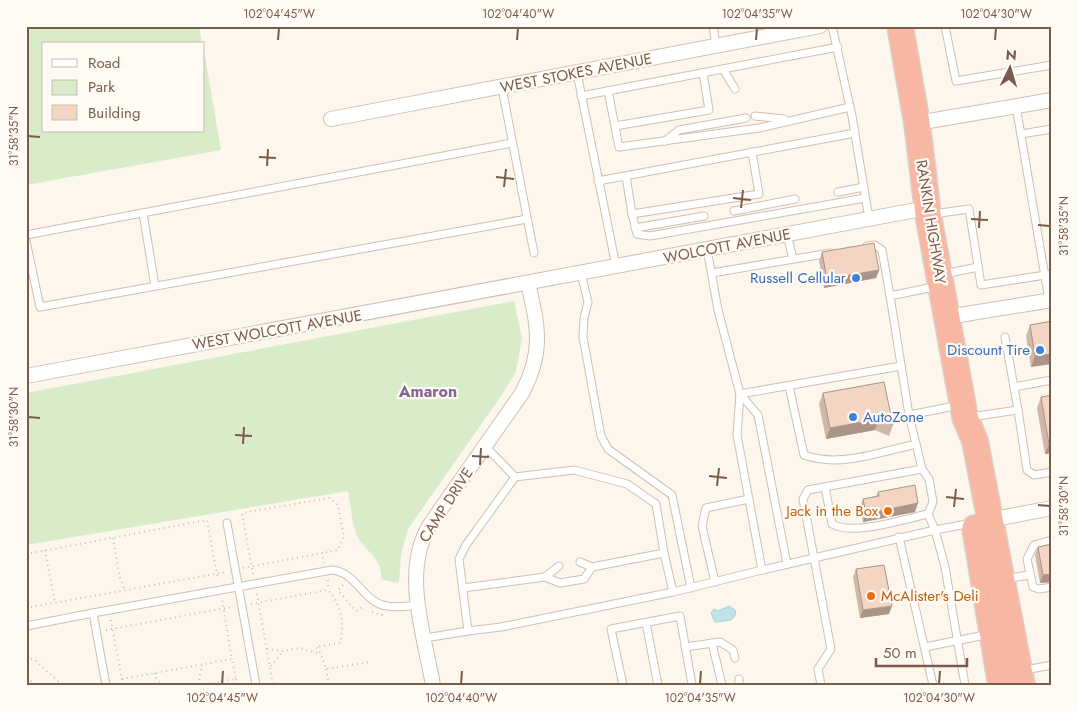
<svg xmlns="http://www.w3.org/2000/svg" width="1078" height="711" viewBox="0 0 1078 711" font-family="Jost,sans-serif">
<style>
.green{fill:#d8ecc9}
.water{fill:#bfe3e8;stroke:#a5d3da}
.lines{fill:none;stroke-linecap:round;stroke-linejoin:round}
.lane-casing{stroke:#d1beb0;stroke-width:9}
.street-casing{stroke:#d1beb0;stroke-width:16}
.highway-casing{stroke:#dad1cd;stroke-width:28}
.path{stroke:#d9b8a5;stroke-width:2;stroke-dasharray:1 4;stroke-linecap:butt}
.lane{stroke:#fff;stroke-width:7}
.street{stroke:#fff;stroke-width:14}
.highway{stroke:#f7b7a3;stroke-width:25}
.wall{fill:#d1b7a8}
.shaded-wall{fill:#aa9588}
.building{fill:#f3d5c3;stroke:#aa9588}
.ticks{fill:none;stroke:#7a5c4d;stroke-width:2}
.shop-dot{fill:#3f7fe0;stroke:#fffaf3;stroke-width:2}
.food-dot{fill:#e8710a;stroke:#fffaf3;stroke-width:2}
.labels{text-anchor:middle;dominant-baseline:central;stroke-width:4.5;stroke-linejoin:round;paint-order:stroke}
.street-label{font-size:15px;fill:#7a5c4d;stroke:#fffaf3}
.shop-label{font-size:15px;fill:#366cbe;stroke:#fffaf3;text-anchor:end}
.food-label{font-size:15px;fill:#c56008;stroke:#fffaf3;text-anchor:end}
.neighbourhood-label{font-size:16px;font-weight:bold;fill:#846695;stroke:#fffaf3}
.neatline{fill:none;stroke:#7a5c4d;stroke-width:2}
.ticks-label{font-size:12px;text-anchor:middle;fill:#7a5c4d}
</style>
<rect width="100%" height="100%" fill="#fdf6ec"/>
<!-- green -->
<g class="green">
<path d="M 26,26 L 199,26 L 202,44 L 44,44 L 44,131 L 204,131 L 204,51 L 221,150 L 26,185 Z"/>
<path d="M 514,301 L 522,338 L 516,372 L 501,396 L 408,529 L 401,555 L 399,582 L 392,582 L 381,579 C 383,557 363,551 356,533 C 351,520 351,504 348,491 L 26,545 L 26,393 Z"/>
</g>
<!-- water -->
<path class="water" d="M 729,606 L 735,610 L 736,614 L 731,620 L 715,622 L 711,613 L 714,609 L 718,611 Z"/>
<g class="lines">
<defs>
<g id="lane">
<path d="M 713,26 L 716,46"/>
<path d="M 832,26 L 852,116 L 869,219"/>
<path d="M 945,26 L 956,81 L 1052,65"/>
<path d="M 723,69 L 735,89"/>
<path d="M 577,73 L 616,266"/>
<path d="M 502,88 L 534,253"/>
<path d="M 608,91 L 619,147 L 759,128 L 850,107"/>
<path d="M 581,96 L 838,47"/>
<path d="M 1016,106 L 1049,300"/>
<path d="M 755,116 L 784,119"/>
<path d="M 615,126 L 709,110 L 703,73"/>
<path d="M 1021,134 L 1052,129"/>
<path d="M 665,141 L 679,130 L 746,118"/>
<path d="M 626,176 L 632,214 L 759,194 L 752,152"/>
<path d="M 598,181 L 855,133"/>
<path d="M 838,192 L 864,187"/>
<path d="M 734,211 L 795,199"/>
<path d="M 143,213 L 155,286"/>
<path d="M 632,214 L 637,234 L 650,236 L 865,198"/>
<path d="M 933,214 L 969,209 L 981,285 L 1052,274"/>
<path d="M 635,228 L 704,216"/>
<path d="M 787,234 L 793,259"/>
<path d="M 26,235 L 512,143"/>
<path d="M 26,241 L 40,307 L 527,219"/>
<path d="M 867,246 L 875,245 L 882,250 L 890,296"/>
<path d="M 707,249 L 718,310 L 740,394 L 901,366"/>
<path d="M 581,273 L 588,302 L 584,318 L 583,337 L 601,436 L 608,449 L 672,495 L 691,588"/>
<path d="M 712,273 L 830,253"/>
<path d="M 944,274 L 978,267"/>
<path d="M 1005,337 L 1014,387"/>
<path d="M 789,386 L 804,455 C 840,468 880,452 916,444"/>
<path d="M 740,394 L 737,435 L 762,570 L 814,558 L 803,499 L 808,490 L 922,469"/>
<path d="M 740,394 L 758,415 L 787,564"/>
<path d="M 960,405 L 909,415 L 922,469 L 929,479 L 933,502 L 928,514 L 935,530 L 972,523"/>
<path d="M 1018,410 L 1027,470 L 1034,475 L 1052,472"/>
<path d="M 909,415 L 890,296 L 938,286"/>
<path d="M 970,417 L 1018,410 L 1014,387 L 1052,380"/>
<path d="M 825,487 L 832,524 C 852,536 905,519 928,514"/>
<path d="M 227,523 L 256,685"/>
<path d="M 899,537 L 933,685"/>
<path d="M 1052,540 L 1034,545 L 1027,559 L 1033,587 L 1039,589 L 1052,587"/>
<path d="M 580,562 L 592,567"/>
<path d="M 545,577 L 559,566"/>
<path d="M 1005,579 L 1029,575"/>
<path d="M 715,582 L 702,526 L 706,508 L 749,499"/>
<path d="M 463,588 L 545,577 L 560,583 L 584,579 L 592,567 L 664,553"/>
<path d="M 673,592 L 762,570"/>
<path d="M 646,623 L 658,685"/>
<path d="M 26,626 L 93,613"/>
<path d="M 468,631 L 501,627 L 673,592 L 664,553 L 656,504 L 627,484 L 574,470 L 515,477"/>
<path d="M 425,638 L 468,631 L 459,559 L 466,545 L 515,477 L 485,446"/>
<path d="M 712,643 L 722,685"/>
<path d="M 685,647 L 720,642 L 733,650 L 735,658"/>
<path d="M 925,647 L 990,634"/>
<path d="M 1025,670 L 1052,665"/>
<path d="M 106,685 L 93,613 L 332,570 C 357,572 363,603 387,606 C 397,608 409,606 419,605"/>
<path d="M 623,685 L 611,629 L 680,616 L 692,685"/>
<path d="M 739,685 L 739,679"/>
<path d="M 821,685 L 818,669 L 831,649 L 814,558 L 935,530 L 945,567 L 965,685"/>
</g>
<g id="street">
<path d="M 331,119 L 820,26"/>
<path d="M 917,123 L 1052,100"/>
<path d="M 947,317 L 1052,300"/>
<path d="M 26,376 L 927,208"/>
<path d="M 984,521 L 1052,508"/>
<path d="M 433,685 C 424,634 401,569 431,523 L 522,393 C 544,352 538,326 528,283"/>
</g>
<g id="highway">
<path d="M 900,26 L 917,123 L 928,214 L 965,417 L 975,441 L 1022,685"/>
<path d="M 975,528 L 1001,685"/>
</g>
</defs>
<!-- lane casing -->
<use href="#lane" class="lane-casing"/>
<!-- street casing -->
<use href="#street" class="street-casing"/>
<!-- highway casing -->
<use href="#highway" class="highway-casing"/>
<!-- path -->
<g class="path">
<path d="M 113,538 L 120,578 L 125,590"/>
<path d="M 45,550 L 55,603"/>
<path d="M 26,554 L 207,520 L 218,580"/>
<path d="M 243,568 L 322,553 L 324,563"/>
<path d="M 253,574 L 242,513 L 329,498 L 338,505 L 344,537 L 338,550 L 322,553"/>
<path d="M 328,580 L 328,590"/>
<path d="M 343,585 L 338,590 L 356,611 L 364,606"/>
<path d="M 257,594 L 273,685"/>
<path d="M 251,604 L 328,590 C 341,604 345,625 340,643 L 316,647 L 321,654 L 326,669 L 370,662"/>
<path d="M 26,608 L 226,572"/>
<path d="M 372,612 L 386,616"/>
<path d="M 111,620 L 123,685"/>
<path d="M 106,630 L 232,607"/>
<path d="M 267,649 L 283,651 L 300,648 L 321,654"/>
<path d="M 26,658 L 35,660 L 62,685"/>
<path d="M 271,666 L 283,651"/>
<path d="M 326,669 L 329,685"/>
<path d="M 26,672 L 33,685"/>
<path d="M 155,673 L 155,677 L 163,685"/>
<path d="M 122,679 L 232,659 L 222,599"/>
<path d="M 236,679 L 237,685"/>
<path d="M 198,685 L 202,665"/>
<path d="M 203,685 L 236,679 L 232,659"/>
</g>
<!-- lane -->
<use href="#lane" class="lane"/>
<!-- street -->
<use href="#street" class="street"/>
<!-- highway -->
<use href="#highway" class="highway"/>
</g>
<!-- wall -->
<g class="wall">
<path d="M 822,252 L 879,270 L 876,278 L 824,288 L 819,261 Z"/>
<path d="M 1052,321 L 1031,367 L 1026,336 L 1030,325 Z"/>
<path d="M 823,393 L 893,425 L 889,436 L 875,430 L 826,439 L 819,404 Z"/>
<path d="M 1041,397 L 1052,453 L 1045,454 L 1037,408 Z"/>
<path d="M 878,492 L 915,512 L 863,522 L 860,507 L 863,499 L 876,496 Z"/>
<path d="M 1052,544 L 1052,582 L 1040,583 L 1035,555 L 1038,547 Z"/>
<path d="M 856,569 L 889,614 L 860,618 L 853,577 Z"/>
</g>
<!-- shaded-wall -->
<g class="shaded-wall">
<path d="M 879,270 L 876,278 L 824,288 L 827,279 Z"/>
<path d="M 1052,354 L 1052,364 L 1031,367 L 1035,356 Z"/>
<path d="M 879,419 L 875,430 L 826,439 L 830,428 Z"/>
<path d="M 1052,443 L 1052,453 L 1045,454 L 1049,444 Z"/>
<path d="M 918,503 L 915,512 L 863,522 L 866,514 Z"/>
<path d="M 1052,574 L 1052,582 L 1040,583 L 1043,575 Z"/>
<path d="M 892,606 L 889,614 L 860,618 L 863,610 Z"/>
</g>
<!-- building -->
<g class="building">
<path d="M 874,243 L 879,270 L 827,279 L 822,252 Z"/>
<path d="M 1052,321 L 1052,354 L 1035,356 L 1030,325 Z"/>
<path d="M 884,382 L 893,425 L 879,419 L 830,428 L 823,393 Z"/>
<path d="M 1052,395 L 1052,443 L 1049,444 L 1041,397 Z"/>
<path d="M 915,485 L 918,503 L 866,514 L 863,499 L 879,496 L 878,492 Z"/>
<path d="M 1052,544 L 1052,574 L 1043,575 L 1038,547 Z"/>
<path d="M 884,565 L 892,606 L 863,610 L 856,569 Z"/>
</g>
<!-- ticks -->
<path class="ticks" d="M 278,40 L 279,28M 517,40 L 518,28M 756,40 L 757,28M 995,40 L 996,28M 28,136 L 40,137M 259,157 L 276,158M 267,166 L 268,149M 496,177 L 514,179M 504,187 L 506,169M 733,198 L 751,200M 741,208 L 743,190M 971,219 L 988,220M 1038,225 L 1050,226M 979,228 L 980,211M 28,417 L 40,418M 235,435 L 252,436M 243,444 L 244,427M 472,456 L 489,457M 480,465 L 481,448M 709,476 L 727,478M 717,486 L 719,468M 946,497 L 964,499M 1038,505 L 1050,506M 954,507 L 956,489M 222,684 L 223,671M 461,684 L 462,671M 700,684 L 701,671M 939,684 L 940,671"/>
<!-- markers -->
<g class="shop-dot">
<circle cx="856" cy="278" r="5"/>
<circle cx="1040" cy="350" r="5"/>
<circle cx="853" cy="417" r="5"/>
</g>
<g class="food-dot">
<circle cx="888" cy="511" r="5"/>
<circle cx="871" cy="596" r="5"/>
</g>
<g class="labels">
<!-- street labels -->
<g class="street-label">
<text transform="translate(576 73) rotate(-11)">WEST STOKES AVENUE</text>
<text transform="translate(931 222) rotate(81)">RANKIN HIGHWAY</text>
<text transform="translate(727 246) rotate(-11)">WOLCOTT AVENUE</text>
<text transform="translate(277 330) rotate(-10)">WEST WOLCOTT AVENUE</text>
<text transform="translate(446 505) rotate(-57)">CAMP DRIVE</text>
</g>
<!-- shop labels -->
<g class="shop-label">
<text x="846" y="278">Russell Cellular</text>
<text x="1030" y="350">Discount Tire</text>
<text x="863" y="417" text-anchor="start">AutoZone</text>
</g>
<!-- food labels -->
<g class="food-label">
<text x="878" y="511">Jack in the Box</text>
<text x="881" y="596" text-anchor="start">McAlister's Deli</text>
</g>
<!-- neighbourhood labels -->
<g class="neighbourhood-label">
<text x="428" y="391">Amaron</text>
</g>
</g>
<!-- border -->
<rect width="1078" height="711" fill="none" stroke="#fffaf3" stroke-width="55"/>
<!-- legend -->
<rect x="42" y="42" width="162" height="90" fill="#fffaf3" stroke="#cabbb1"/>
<rect x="52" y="59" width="25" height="8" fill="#ffffff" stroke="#cabbb1"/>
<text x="88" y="68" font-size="15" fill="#7a5c4d">Road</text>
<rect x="52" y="80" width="25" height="15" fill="#d8ecc9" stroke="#cabbb1"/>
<text x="88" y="92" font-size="15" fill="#7a5c4d">Park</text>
<rect x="52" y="105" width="25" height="15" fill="#f3d5c3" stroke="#cabbb1"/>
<text x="88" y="118" font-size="15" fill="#7a5c4d">Building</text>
<!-- north arrow -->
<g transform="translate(1010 68) rotate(5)" stroke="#fffaf3" stroke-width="4" paint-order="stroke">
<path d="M0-4L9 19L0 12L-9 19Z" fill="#7a5c4d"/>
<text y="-8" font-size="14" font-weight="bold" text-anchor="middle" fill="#7a5c4d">N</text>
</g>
<!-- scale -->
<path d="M876 658v8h91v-8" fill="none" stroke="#7a5c4d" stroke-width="2.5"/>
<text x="883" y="658" font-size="15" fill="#7a5c4d" stroke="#fffaf3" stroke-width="4" paint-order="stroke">50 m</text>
<rect x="28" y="28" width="1022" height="656" class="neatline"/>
<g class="ticks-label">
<text x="279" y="18">102°04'45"W</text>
<text x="518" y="18">102°04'40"W</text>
<text x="757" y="18">102°04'35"W</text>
<text x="996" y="18">102°04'30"W</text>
<text transform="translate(14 136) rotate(-90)" y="4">31°58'35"N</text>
<text transform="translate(1064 226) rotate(-90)" y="4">31°58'35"N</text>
<text transform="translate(14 417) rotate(-90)" y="4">31°58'30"N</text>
<text transform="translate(1064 506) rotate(-90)" y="4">31°58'30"N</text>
<text x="222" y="702">102°04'45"W</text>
<text x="461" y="702">102°04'40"W</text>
<text x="700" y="702">102°04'35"W</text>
<text x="939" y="702">102°04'30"W</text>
</g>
</svg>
